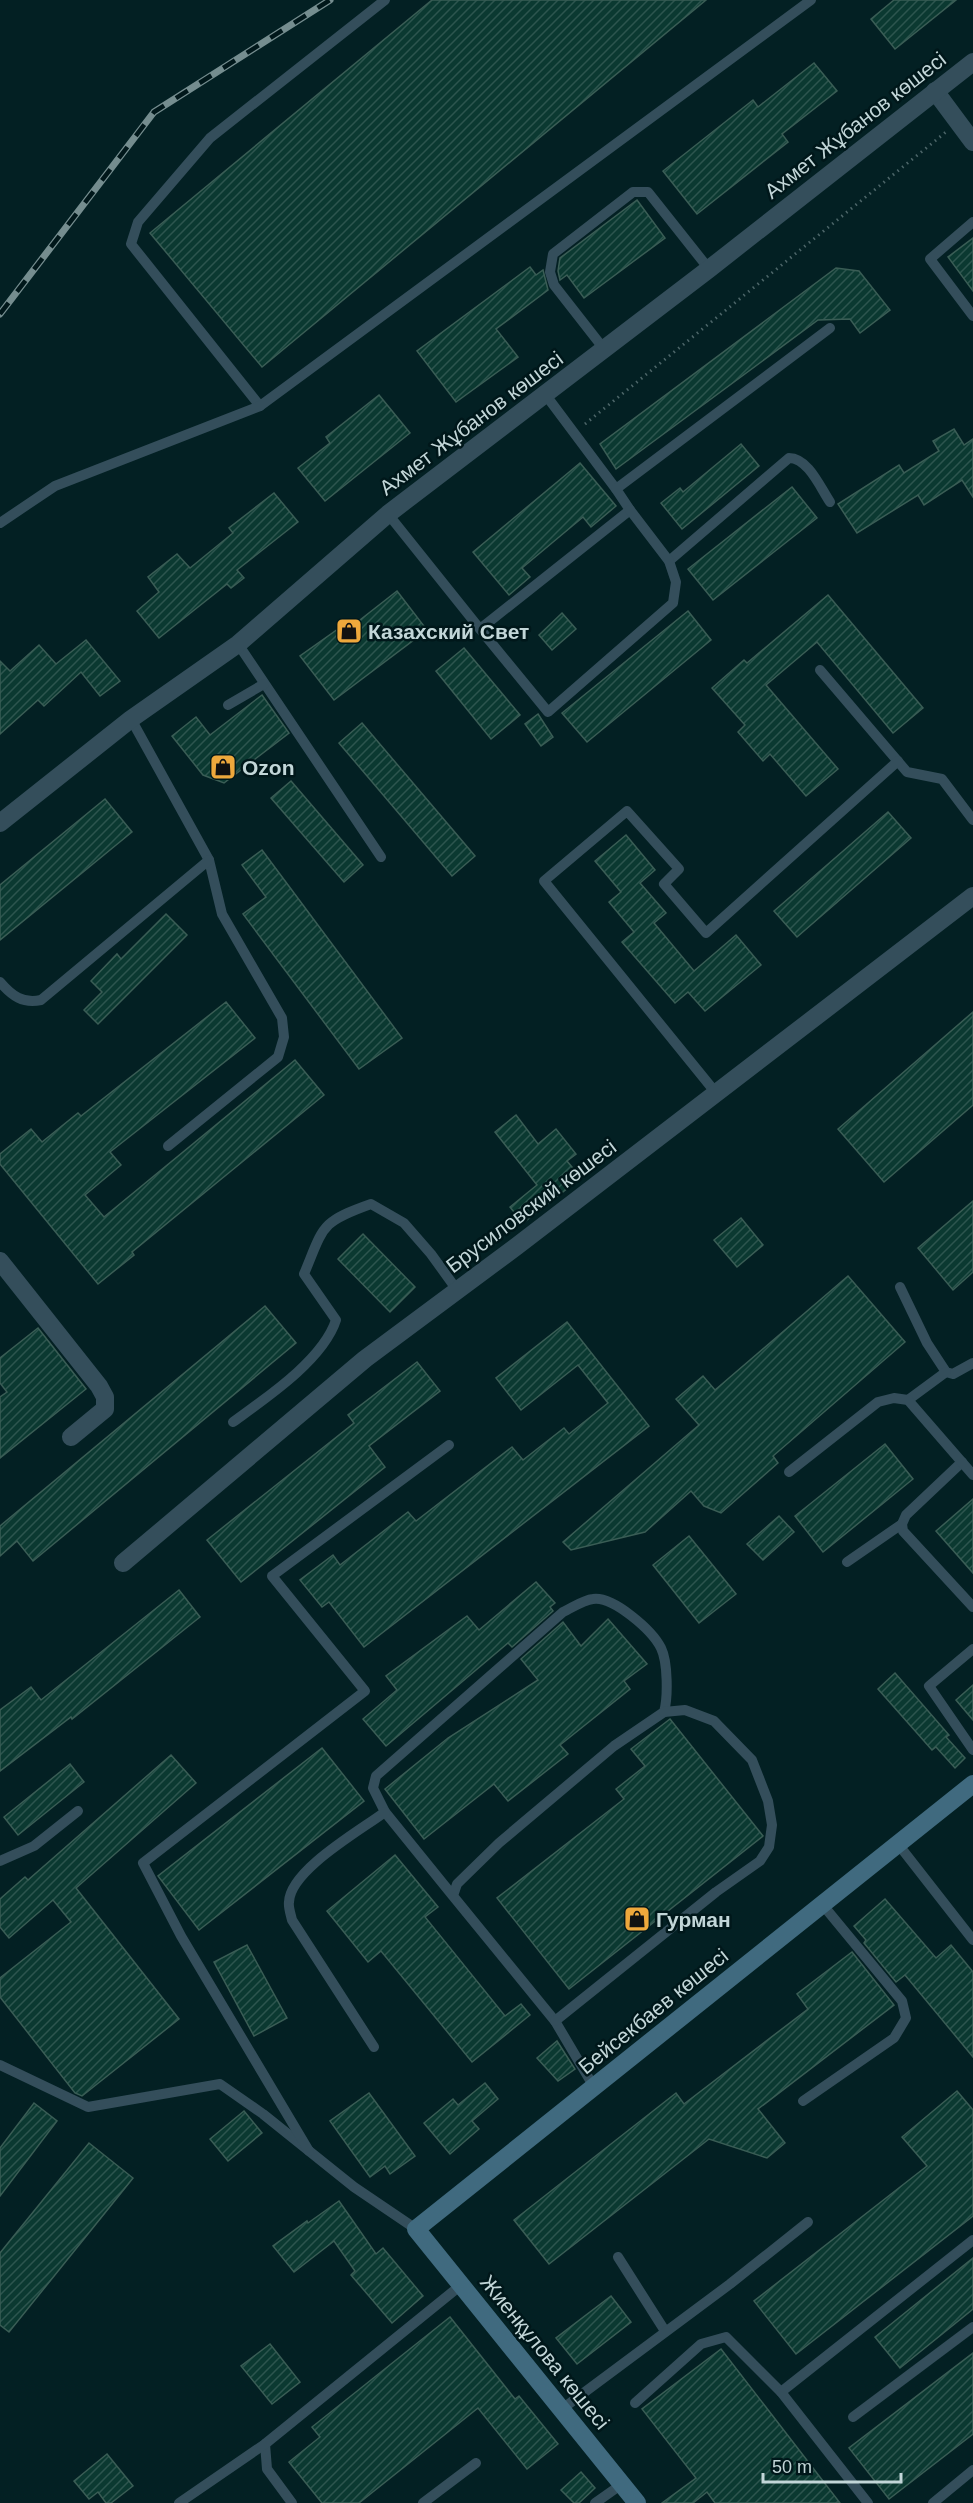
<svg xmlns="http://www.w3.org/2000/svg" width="973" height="2503" viewBox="0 0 973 2503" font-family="Arial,sans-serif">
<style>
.building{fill:url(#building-hatch);stroke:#3a5d55;stroke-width:1.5}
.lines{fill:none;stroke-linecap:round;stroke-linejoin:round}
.path{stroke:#4d6669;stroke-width:3;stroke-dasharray:1.5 4.5;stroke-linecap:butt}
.lane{stroke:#344e5b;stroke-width:10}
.street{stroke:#344e5b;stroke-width:18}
.secondary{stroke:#406a7f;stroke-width:18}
.rail-casing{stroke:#758d8f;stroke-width:7}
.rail{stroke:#00171a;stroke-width:4.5;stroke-dasharray:14;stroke-linecap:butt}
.labels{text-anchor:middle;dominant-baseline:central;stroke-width:5;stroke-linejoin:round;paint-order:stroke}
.street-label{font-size:21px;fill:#c2d6d8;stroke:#00171a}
.poi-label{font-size:21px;font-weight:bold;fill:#c2d6d8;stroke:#00171a;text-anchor:start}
</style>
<defs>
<pattern id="building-hatch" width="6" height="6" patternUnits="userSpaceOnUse" patternTransform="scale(1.5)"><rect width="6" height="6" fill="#0b3931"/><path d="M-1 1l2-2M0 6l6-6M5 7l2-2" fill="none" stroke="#2d554e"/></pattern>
</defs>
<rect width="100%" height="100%" fill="#032023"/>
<!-- building -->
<g class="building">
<path d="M 432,0 L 706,0 L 262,367 L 150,233 Z"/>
<path d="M 894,0 L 956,0 L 895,49 L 871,19 Z"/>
<path d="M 814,63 L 837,91 L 782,134 L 788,142 L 697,214 L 663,171 L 753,100 L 758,107 Z"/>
<path d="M 637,200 L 665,238 L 584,298 L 567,275 L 560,280 L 558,271 L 560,258 Z"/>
<path d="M 973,238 L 973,291 L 948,257 Z"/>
<path d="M 530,267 L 536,275 L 543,270 L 548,290 L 496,329 L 518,357 L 456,402 L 417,351 Z"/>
<path d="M 836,268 L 859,271 L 890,310 L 860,333 L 850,319 L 818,320 L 616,469 L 600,444 Z"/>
<path d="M 379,395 L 410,433 L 325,501 L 298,468 L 330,443 L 326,437 Z"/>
<path d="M 954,429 L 964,445 L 973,439 L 973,497 L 962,480 L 924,505 L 918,495 L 857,533 L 838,504 L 899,465 L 904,473 L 939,451 L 933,441 Z"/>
<path d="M 741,444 L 759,466 L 682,529 L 661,503 L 680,488 L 683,492 Z"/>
<path d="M 580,463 L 616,506 L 591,527 L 583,517 L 522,568 L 530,577 L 509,595 L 473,552 Z"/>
<path d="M 792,487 L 817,518 L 713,600 L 688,569 Z"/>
<path d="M 274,493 L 298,522 L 237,570 L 244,578 L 231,588 L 227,584 L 159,638 L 137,611 L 159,592 L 148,577 L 177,554 L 190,568 L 233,533 L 229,528 Z"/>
<path d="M 397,591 L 427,630 L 334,700 L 300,656 L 338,629 L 342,634 Z"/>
<path d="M 828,595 L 923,708 L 893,733 L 817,642 L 766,685 L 838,769 L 806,796 L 770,754 L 763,761 L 738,732 L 745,725 L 712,688 L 744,660 L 747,663 Z"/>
<path d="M 688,611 L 711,640 L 587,742 L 562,713 Z"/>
<path d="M 562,613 L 576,629 L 552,650 L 539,635 Z"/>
<path d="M 86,640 L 120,681 L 100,696 L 81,672 L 44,706 L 38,700 L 0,734 L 0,661 L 10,671 L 39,645 L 56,664 Z"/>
<path d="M 464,648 L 520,715 L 491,739 L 436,671 Z"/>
<path d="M 262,695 L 289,733 L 224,783 L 203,775 L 172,736 L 196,717 L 210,735 Z"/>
<path d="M 538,714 L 553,737 L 541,746 L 525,724 Z"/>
<path d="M 362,723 L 475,856 L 452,876 L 339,743 Z"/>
<path d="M 291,781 L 363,865 L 344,882 L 271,798 Z"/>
<path d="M 105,799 L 132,832 L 0,940 L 0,885 Z"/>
<path d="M 888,812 L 911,838 L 797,937 L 774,911 Z"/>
<path d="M 626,835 L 655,870 L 640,883 L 666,913 L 654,923 L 694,971 L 736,935 L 761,965 L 705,1011 L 688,992 L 675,1003 L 622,942 L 634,932 L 609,902 L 621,892 L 595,861 Z"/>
<path d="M 262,850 L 402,1038 L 359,1069 L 243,914 L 266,897 L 242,865 Z"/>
<path d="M 166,914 L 187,935 L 98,1024 L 84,1010 L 102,992 L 91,981 L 117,954 L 121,959 Z"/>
<path d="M 226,1002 L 255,1038 L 110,1152 L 121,1165 L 85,1195 L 104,1217 L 295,1060 L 324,1095 L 132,1252 L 134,1255 L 98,1284 L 0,1164 L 0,1154 L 31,1129 L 42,1142 L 78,1113 L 81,1116 Z"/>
<path d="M 973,1012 L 973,1105 L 884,1182 L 838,1129 Z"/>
<path d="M 516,1115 L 538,1144 L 556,1129 L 576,1154 L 567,1161 L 581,1178 L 523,1223 L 510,1207 L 537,1185 L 495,1132 Z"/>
<path d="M 973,1201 L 973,1272 L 953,1290 L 918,1248 Z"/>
<path d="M 741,1218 L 763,1245 L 737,1267 L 714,1240 Z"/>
<path d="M 363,1234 L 415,1287 L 390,1312 L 338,1259 Z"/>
<path d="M 848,1276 L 905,1342 L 773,1456 L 778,1463 L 721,1513 L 704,1506 L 691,1491 L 645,1532 L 571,1550 L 563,1542 L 699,1425 L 676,1399 L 703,1376 L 715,1390 Z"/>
<path d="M 265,1306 L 296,1343 L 33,1561 L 17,1541 L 0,1556 L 0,1526 Z"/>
<path d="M 567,1322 L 649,1426 L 364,1647 L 329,1602 L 322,1607 L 300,1580 L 333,1555 L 340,1565 L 408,1512 L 416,1521 L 512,1447 L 523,1460 L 564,1428 L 569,1434 L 608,1403 L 578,1365 L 521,1410 L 496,1378 Z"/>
<path d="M 38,1328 L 86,1389 L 0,1458 L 0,1397 L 7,1392 L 0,1383 L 0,1358 Z"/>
<path d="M 417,1362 L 440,1391 L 369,1446 L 385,1467 L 241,1582 L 207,1540 L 354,1423 L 348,1415 Z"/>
<path d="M 885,1444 L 913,1479 L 823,1552 L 795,1516 Z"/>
<path d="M 973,1499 L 973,1573 L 936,1531 Z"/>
<path d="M 779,1516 L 794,1532 L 763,1560 L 747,1544 Z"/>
<path d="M 689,1536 L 736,1594 L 699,1623 L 653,1565 Z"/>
<path d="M 536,1582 L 555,1603 L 550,1607 L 553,1611 L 512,1647 L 508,1643 L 386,1746 L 363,1719 L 397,1690 L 386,1676 L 467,1616 L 479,1630 Z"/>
<path d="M 179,1590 L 200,1617 L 72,1719 L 71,1717 L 0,1771 L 0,1710 L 31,1687 L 41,1700 Z"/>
<path d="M 608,1619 L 647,1664 L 624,1681 L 630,1689 L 560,1745 L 568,1754 L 508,1801 L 494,1784 L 424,1839 L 385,1789 L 448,1738 L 538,1680 L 521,1659 L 563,1622 L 581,1646 Z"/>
<path d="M 895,1673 L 949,1735 L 946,1737 L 965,1758 L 955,1768 L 936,1747 L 932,1750 L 878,1689 Z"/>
<path d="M 973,1685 L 973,1720 L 956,1700 Z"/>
<path d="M 670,1719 L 763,1836 L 569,1989 L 497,1898 L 624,1799 L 616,1789 L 645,1766 L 631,1749 Z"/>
<path d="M 322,1748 L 364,1801 L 199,1930 L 158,1876 Z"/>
<path d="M 171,1755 L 196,1783 L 76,1888 L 179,2019 L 82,2096 L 75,2093 L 0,1997 L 0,1978 L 71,1922 L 53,1900 L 9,1938 L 0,1927 L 0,1899 L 25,1877 L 28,1880 Z"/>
<path d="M 70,1764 L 84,1782 L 18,1835 L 4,1817 Z"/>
<path d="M 395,1855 L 438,1907 L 425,1917 L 505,2016 L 521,2004 L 530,2015 L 472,2062 L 381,1951 L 368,1962 L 327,1911 Z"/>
<path d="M 885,1899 L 936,1958 L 951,1945 L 973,1972 L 973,2057 L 905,1975 L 896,1982 L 864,1943 L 866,1940 L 854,1926 Z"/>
<path d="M 247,1945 L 287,2018 L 254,2036 L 214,1962 Z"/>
<path d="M 852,1952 L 894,2005 L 758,2109 L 785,2143 L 767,2158 L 709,2139 L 549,2264 L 514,2220 L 676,2093 L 684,2104 L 808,2009 L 797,1994 Z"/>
<path d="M 557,2041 L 575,2069 L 558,2081 L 537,2058 Z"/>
<path d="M 485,2083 L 498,2099 L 472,2121 L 479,2129 L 450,2154 L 424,2123 L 453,2099 L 458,2105 Z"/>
<path d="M 957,2091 L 973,2110 L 973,2216 L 796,2354 L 754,2301 L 927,2166 L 902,2137 Z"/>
<path d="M 369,2093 L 415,2156 L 390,2174 L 385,2166 L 370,2177 L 330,2121 Z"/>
<path d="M 34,2103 L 57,2121 L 0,2196 L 0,2148 Z"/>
<path d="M 244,2111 L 262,2133 L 228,2161 L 210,2139 Z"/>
<path d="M 89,2143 L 133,2178 L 9,2332 L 0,2325 L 0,2253 Z"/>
<path d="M 339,2201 L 376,2254 L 383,2248 L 423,2296 L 392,2323 L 351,2275 L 355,2271 L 334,2241 L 294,2272 L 273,2246 L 307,2221 L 308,2223 Z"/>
<path d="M 973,2258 L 973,2309 L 900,2368 L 875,2337 Z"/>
<path d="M 611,2296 L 631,2322 L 577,2364 L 556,2338 Z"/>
<path d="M 450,2317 L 515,2399 L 519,2396 L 558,2444 L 527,2469 L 478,2408 L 359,2503 L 322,2503 L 289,2462 L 320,2437 L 312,2427 Z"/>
<path d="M 270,2344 L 300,2382 L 272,2404 L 241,2366 Z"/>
<path d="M 721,2349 L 840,2503 L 715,2503 L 707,2492 L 693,2503 L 662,2503 L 696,2478 L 642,2409 Z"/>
<path d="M 973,2353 L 973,2434 L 889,2499 L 849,2448 Z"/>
<path d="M 107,2454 L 133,2486 L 111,2503 L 106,2503 L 98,2492 L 89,2499 L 74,2481 Z"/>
<path d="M 581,2472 L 595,2488 L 579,2503 L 574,2503 L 561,2490 Z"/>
</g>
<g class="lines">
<!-- path -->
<path class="path" d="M 585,424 L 946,132"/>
<!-- lane -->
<g class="lane">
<path d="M 973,222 L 930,259 L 973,316"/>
<path d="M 604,349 L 554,285 L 550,272 L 553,254 L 633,192 L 648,192 L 709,269"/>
<path d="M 545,394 L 616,489"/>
<path d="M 260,406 L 131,244 L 138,222 L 210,138 L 385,0"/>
<path d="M 388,514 L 480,629 L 630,510 L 616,489 L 830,328"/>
<path d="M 0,523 L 55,486 L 260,406 L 811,0"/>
<path d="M 669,561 L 789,458 C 808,458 820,487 830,502"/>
<path d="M 480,629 L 548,712 L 673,603 L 676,582 L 669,561 L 630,510"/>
<path d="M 238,644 L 381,857"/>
<path d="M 820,670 L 907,772 L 942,779 L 973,820"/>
<path d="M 228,705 L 264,684"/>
<path d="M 131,719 L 209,860 L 222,914 L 282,1018 L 284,1037 L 278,1057 L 168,1146"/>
<path d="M 0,982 C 12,996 23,1004 41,1000 L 209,860"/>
<path d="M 716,1093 L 544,881 L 627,811 L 679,869 L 664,884 L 706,933 L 898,761"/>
<path d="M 900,1287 L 927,1343 L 946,1372 L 953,1374 L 973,1363"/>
<path d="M 908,1400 L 946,1372"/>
<path d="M 233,1422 C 266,1398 323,1360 336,1320 L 304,1274 C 324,1226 320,1222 371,1204 L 404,1223 L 431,1254 L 457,1290"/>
<path d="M 962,1462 L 906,1515 L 902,1524 L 903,1531 L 973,1607"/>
<path d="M 789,1472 L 878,1402 L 894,1398 L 908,1400 L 973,1475"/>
<path d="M 847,1562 L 902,1524"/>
<path d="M 973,1649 L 929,1686 L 973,1750"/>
<path d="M 898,1844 L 973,1940"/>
<path d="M 0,1861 L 34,1846 L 78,1811"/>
<path d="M 453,1896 L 385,1812 L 373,1788 L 376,1776 L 563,1612 C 572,1608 583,1600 593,1599 C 613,1596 652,1630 661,1648 C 668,1662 668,1698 664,1712 L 614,1746 L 499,1843 L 457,1884 L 453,1896 L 555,2021 L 594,2087"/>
<path d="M 555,2021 L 716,1892 L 760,1861 L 769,1847 L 772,1825 L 768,1801 L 752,1760 L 714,1721 L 685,1710 L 664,1712"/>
<path d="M 374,2047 L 292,1920 C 291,1915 288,1907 289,1902 C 290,1870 361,1830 385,1812"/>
<path d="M 0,2065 L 88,2107 L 220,2084 L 263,2114 L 354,2187 L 416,2229"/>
<path d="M 803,2101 L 894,2038 L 906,2018 L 902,2001 L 822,1904"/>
<path d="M 309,2151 L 181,1936 L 143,1863 L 365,1691 L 272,1576 L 449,1445"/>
<path d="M 618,2257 L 665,2331"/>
<path d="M 635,2403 L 701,2344 L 726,2337 L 781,2392"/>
<path d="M 562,2409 L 730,2284 L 808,2222"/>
<path d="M 853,2417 L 973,2327"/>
<path d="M 265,2444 L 267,2469 L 292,2503"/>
<path d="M 179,2503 L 265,2444 L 461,2285"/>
<path d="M 423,2503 L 476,2463"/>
<path d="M 595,2503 L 622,2484"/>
<path d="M 868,2503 L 781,2392 L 973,2240"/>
<path d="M 933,2503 L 973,2470"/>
</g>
<!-- street -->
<g class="street">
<path d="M 935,91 L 973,142"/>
<path d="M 0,823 L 131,719 L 238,644 L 388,514 L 709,269 L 973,62"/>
<path d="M 0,1261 L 99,1386 L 105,1397 L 105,1409 L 71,1437"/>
<path d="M 123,1563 L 365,1359 L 517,1246 L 973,896"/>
</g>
<!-- secondary -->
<path class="secondary" d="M 637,2503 L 416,2229 L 973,1784"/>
<defs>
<path id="rail" d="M 0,314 L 154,112 L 330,0"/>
</defs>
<!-- rail casing -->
<use href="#rail" class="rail-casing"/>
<!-- rail -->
<use href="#rail" class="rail"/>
</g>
<!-- icons -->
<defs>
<symbol id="shop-square" viewBox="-11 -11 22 22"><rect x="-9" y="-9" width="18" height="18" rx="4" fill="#eea83c" stroke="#00171a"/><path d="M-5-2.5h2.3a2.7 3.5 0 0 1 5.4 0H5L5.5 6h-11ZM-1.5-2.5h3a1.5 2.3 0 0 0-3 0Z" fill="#111"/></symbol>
</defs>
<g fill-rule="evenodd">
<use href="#shop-square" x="334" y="616" width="30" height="30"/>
<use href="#shop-square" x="208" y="752" width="30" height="30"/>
<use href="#shop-square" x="622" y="1904" width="30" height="30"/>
</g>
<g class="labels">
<!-- street labels -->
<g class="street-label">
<text transform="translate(855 125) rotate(-38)">Ахмет Жұбанов көшесі</text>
<text transform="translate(471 423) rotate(-37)">Ахмет Жұбанов көшесі</text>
<text transform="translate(531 1206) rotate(-37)">Брусиловский көшесі</text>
<text transform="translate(653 2011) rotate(-39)">Бейсекбаев көшесі</text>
<text transform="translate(545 2352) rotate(51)">Жиенқұлова көшесі</text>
</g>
<!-- poi labels -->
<g class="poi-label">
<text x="368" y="631">Казахский Свет</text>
<text x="242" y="767">Ozon</text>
<text x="656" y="1919">Гурман</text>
</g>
</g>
<!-- scale -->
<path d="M763 2473v9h138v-9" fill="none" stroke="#c2d6d8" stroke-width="3"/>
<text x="772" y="2473" font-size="18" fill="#c2d6d8" stroke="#00171a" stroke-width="4.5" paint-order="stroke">50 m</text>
</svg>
